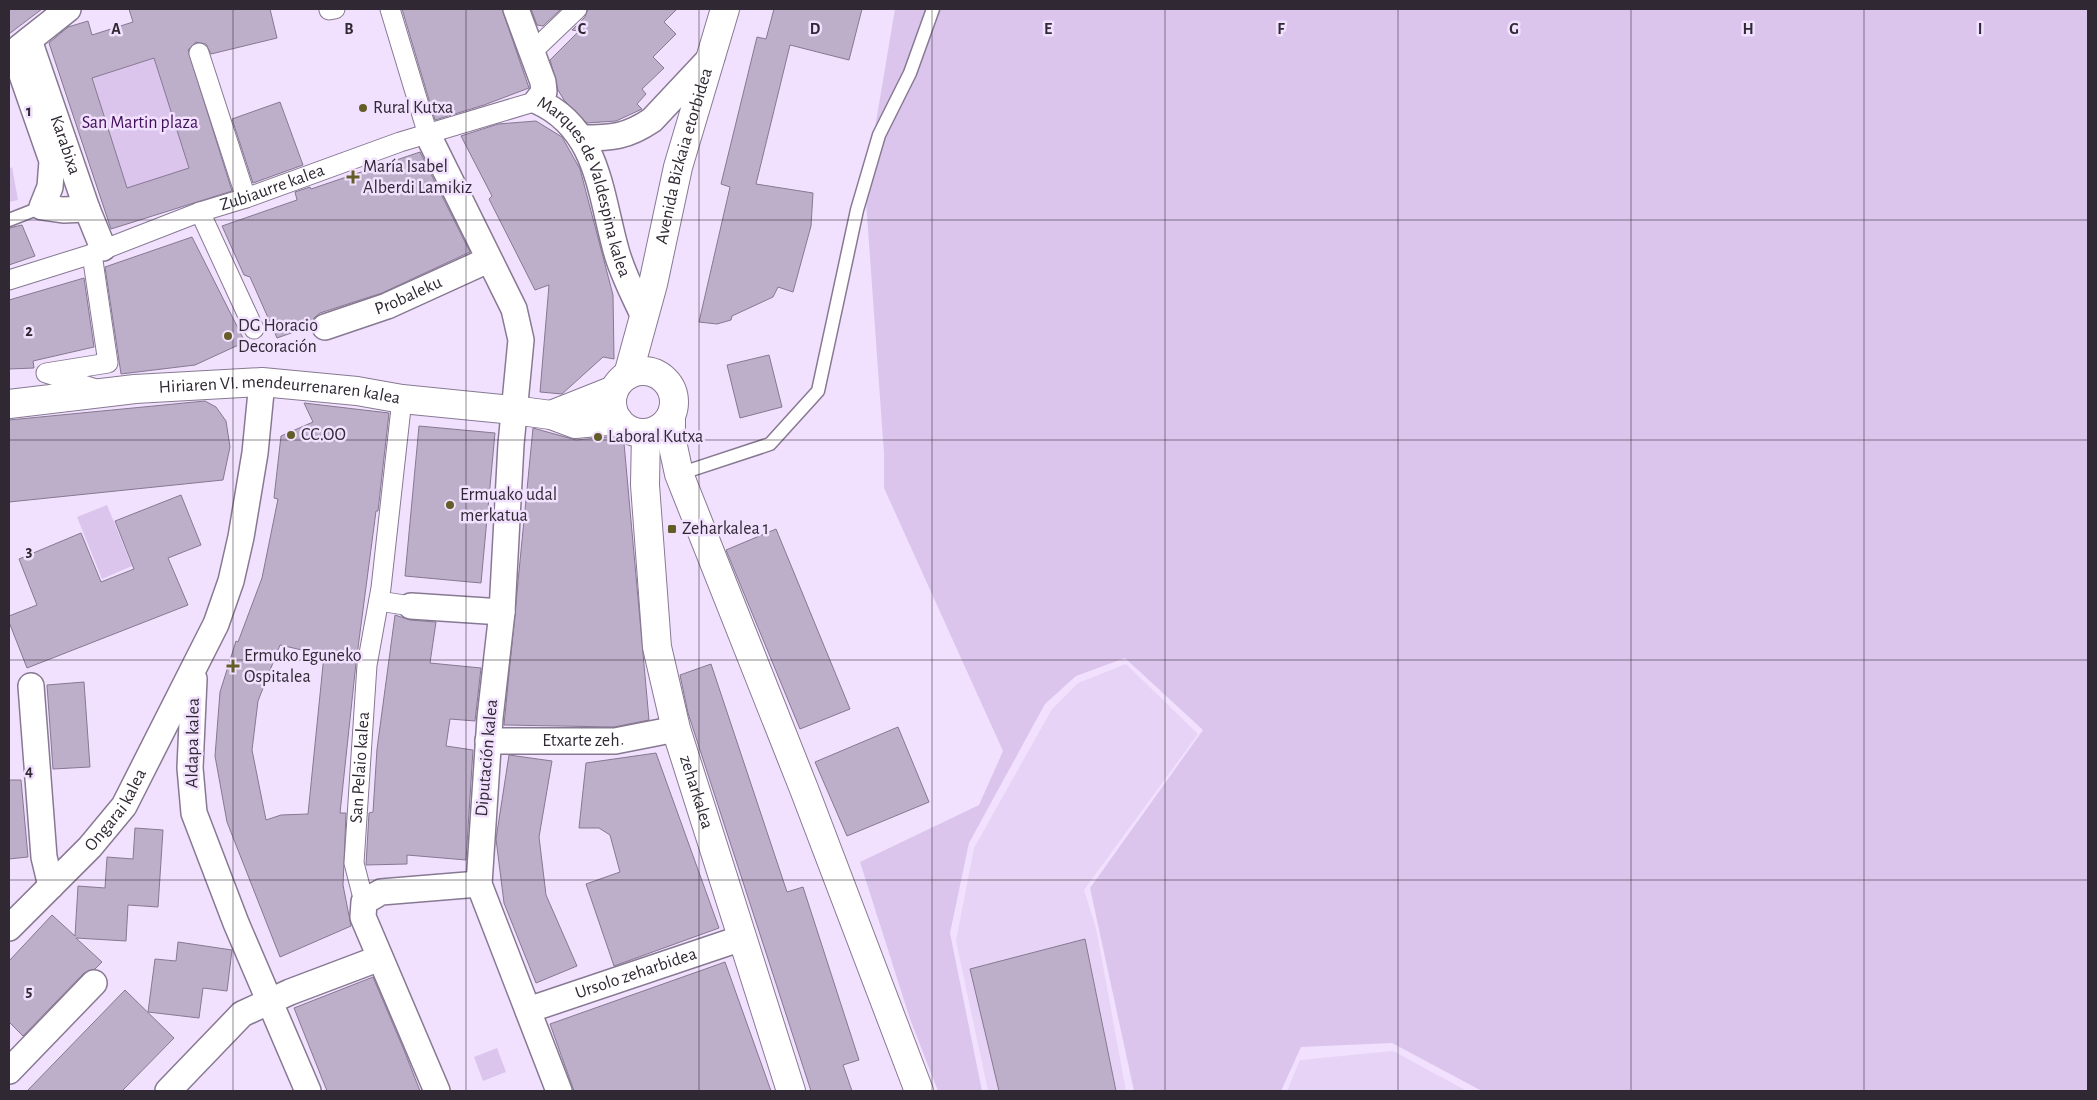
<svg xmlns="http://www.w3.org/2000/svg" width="2097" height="1100" viewBox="0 0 2097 1100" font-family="'Alegreya Sans',sans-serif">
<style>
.built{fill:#e7d3f6}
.green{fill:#dcc5ed}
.building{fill:#bdaec9;stroke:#877892;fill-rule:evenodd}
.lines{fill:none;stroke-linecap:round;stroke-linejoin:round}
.service-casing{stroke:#877992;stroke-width:15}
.pedestrian-casing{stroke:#877992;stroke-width:21}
.minor-casing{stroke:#877992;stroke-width:28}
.tertiary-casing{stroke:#877992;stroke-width:30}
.service{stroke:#fff;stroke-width:12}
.pedestrian{stroke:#fff;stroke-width:19}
.minor{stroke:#fff;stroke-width:25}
.tertiary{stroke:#fff;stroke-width:28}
.grid{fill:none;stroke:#302934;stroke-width:1;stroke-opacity:0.55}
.poi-dot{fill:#645c29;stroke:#f1e1fe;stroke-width:2}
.labels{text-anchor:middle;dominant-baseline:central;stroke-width:5;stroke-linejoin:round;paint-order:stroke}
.poi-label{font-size:18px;fill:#302934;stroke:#f1e1fe;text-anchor:start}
.park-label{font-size:18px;fill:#400f59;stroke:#f1e1fe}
.street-label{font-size:18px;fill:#302934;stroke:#f1e1fe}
.grid-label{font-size:16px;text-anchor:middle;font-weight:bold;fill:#302934;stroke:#f1e1fe;stroke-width:5;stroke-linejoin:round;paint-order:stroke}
</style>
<rect width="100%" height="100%" fill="#f1e1fe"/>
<!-- built -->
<g class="built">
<path d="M 1126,664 L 1198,734 L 1084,890 L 1096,928 L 1126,1091 L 988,1091 L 956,941 L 974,848 L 1052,709 L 1078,683 Z"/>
<path d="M 1393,1051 L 1467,1091 L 1287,1091 L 1300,1060 Z"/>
</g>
<!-- green -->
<g class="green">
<path d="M 895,9 L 2088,9 L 2088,1091 L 1482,1091 L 1392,1043 L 1301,1047 L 1281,1091 L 1134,1091 L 1090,888 L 1203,730 L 1125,658 L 1076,676 L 1045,704 L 969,843 L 950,933 L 982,1091 L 938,1091 L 910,1019 L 860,862 L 979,805 L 1003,751 L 884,488 L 884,454 L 865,187 Z"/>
<path d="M 154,58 L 189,168 L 127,188 L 92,78 Z"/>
<path d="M 12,167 L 18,200 L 9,202 L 9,169 Z"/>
<path d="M 107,505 L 132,566 L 102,579 L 77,517 Z"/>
<path d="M 497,1048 L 506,1072 L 483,1081 L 474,1057 Z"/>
</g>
<!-- building -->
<g class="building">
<path d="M 9,9 L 42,9 L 9,34 Z"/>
<path d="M 129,9 L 270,9 L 277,38 L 211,54 L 206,44 L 196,42 L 188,50 L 232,191 L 111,229 L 49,43 L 68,27 L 88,21 L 92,35 L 133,22 ZM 154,58 L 189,168 L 127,188 L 92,78 Z"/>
<path d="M 402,9 L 502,9 L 529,88 L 484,105 L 435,120 Z"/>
<path d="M 531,9 L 561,9 L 543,26 L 537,25 Z"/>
<path d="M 588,9 L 677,9 L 664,22 L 676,34 L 653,57 L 664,68 L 642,89 L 646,94 L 637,104 L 642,109 L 616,121 L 587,123 L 564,100 L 558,90 L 550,60 L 579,31 L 572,30 L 585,17 Z"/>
<path d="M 774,9 L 862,9 L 849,60 L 790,45 L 756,184 L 813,193 L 811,226 L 793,292 L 778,287 L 773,297 L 732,316 L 731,320 L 717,324 L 699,322 L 730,187 L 721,184 L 757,37 L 766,39 Z"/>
<path d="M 280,102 L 303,165 L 253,183 L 232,119 Z"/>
<path d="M 536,121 L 562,137 L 580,169 L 613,295 L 614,359 L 603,357 L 562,394 L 540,392 L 549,285 L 535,290 L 489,199 L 492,196 L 461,136 L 498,124 Z"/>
<path d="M 420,152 L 470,252 L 382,293 L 320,313 L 314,318 L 311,326 L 277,338 L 250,277 L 244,275 L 222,226 L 297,200 L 295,192 L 310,187 L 311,189 Z"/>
<path d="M 22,225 L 35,256 L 9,265 L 9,228 Z"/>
<path d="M 192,237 L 245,342 L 195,365 L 121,374 L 105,267 Z"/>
<path d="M 84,278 L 94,347 L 33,361 L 34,368 L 9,369 L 9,300 Z"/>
<path d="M 769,355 L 782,407 L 740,418 L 727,365 Z"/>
<path d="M 205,401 L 216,407 L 226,421 L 230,447 L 223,480 L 9,502 L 9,420 Z"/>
<path d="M 304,403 L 389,413 L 378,511 L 376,511 L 356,663 L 340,813 L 346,813 L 343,885 L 351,926 L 280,957 L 227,822 L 215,756 L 220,692 L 236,641 L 238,642 L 262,578 L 278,499 L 274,498 L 281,436 L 313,422 ZM 280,645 L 324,655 L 308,814 L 281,815 L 266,820 L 252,750 L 258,701 Z"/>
<path d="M 419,426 L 495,433 L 481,583 L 405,576 Z"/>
<path d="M 533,428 L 576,440 L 619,436 L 624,443 L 649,720 L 614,727 L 504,725 Z"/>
<path d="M 181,495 L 201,545 L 168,558 L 188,605 L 27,668 L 9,622 L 9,616 L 37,605 L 19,559 L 81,533 L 101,582 L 134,569 L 115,521 Z"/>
<path d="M 776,529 L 850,709 L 800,729 L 726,550 Z"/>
<path d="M 395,615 L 410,620 L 436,622 L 430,663 L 481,668 L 475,721 L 450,719 L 446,746 L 473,750 L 466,860 L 407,855 L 407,864 L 366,865 L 369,813 L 373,812 L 377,749 Z"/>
<path d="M 711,664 L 787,892 L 803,887 L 859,1060 L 843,1065 L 852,1091 L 811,1091 L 688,713 L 680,675 Z"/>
<path d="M 84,682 L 90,767 L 53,769 L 47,685 Z"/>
<path d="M 898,727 L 929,802 L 847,836 L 815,762 Z"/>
<path d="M 656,753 L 719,928 L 614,966 L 586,884 L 620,872 L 610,835 L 599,828 L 579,828 L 586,763 Z"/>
<path d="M 509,755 L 552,761 L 539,837 L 546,895 L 577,966 L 536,983 L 504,903 L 496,839 Z"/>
<path d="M 9,780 L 21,780 L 28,857 L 9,859 Z"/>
<path d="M 135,828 L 163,830 L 158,907 L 128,905 L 126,941 L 76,938 L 102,962 L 95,969 L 84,973 L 23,1036 L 9,1022 L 9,961 L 52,915 L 75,936 L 78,886 L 105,888 L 107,857 L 133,859 Z"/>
<path d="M 1085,939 L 1116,1091 L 999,1091 L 970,969 Z"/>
<path d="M 178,942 L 232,950 L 227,991 L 203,988 L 199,1018 L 148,1012 L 155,959 L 176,961 Z"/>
<path d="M 725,962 L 771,1091 L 574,1091 L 550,1024 Z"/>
<path d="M 373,977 L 404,1050 L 420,1091 L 327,1091 L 294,1008 Z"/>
<path d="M 125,990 L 174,1038 L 122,1091 L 27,1091 Z"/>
</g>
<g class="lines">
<defs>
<g id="service">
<path d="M 9,220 L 42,207"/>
<path d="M 679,474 L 770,444 L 818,391 L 857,210 L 879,135 L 910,73 L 933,9"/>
</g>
<g id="pedestrian">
<path d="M 390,9 L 428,135"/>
<path d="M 329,10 L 335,9"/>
<path d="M 532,52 L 577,9"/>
<path d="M 199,53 L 246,198"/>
<path d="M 200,212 L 254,329"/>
<path d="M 92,254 L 108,363 L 46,373 L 99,390"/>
<path id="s1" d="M 9,280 L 92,254 L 200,212 L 246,198 L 400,142 L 537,101"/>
<path d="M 379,601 L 411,606"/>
<path id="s2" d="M 364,902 L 354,863 L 367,665 L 381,588 L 402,399"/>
</g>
<g id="minor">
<path id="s3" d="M 516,9 L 543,82 L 544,92 L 537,101 C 598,128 600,193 616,250 C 622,273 634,295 644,317"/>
<path id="s4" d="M 29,40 L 87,209 L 103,248"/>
<path d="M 15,51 L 68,9"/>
<path d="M 14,52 L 52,161 L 50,187 L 42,207 L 63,210 L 87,209"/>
<path d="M 428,135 L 514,309 L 521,340 L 511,444 L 502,612 L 490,718 L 479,884 L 559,1091"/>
<path d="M 582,138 C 612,138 627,137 652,120 L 712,56"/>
<path id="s5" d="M 325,327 L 387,306 L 488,260"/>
<path d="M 411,606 L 502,612"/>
<path d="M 194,679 L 190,768 L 194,813 L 236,923 L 308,1091"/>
<path d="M 31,686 L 44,857 L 51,886"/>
<path id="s6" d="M 488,741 L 615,741 L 676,729"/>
<path id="s7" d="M 9,928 L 90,847 L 124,806 L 216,624 L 231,581 L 241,537 L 255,453 L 262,382"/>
<path id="s8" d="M 528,1010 L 742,938"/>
<path d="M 9,1071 L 94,983"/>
<path d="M 168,1091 L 242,1014 L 290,992 L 380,958"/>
<path d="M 437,1091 L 363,917 L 364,902 L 381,892 L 479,884"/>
</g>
<g id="tertiary">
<circle cx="643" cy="402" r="31"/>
<path id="s9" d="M 628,375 L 653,284 L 678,167 L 725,9"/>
<path id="s10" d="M 9,404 L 135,389 L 262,382 L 357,391 L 402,399 L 513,410 L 551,415 L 575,424 L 618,420"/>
<path d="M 551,415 L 614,390"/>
<path d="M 671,416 L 671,437 L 679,474 L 804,789 L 919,1091"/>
<path id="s11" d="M 646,433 L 645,485 L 657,647 L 676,729 L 791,1091"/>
</g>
</defs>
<!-- service casing -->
<use href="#service" class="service-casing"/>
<!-- pedestrian casing -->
<use href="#pedestrian" class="pedestrian-casing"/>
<!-- minor casing -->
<use href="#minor" class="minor-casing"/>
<!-- tertiary casing -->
<use href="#tertiary" class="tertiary-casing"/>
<!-- service -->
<use href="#service" class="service"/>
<!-- pedestrian -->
<use href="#pedestrian" class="pedestrian"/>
<!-- minor -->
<use href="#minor" class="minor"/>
<!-- tertiary -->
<use href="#tertiary" class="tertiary"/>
</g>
<!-- grid -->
<path class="grid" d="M 233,9 L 233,1091M 466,9 L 466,1091M 699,9 L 699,1091M 932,9 L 932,1091M 1165,9 L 1165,1091M 1398,9 L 1398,1091M 1631,9 L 1631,1091M 1864,9 L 1864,1091M 9,220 L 2088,220M 9,440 L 2088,440M 9,660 L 2088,660M 9,880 L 2088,880"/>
<!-- markers -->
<g class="poi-dot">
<circle cx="363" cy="108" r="5"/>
<path d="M350.5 169.5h5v5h5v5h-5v5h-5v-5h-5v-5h5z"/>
<circle cx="228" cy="336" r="5"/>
<circle cx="291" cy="435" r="5"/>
<circle cx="598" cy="437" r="5"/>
<circle cx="450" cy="505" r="5"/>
<rect x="667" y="524" width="10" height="10" rx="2.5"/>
<path d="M230.5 658.5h5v5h5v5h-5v5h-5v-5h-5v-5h5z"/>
</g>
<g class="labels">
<!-- poi labels -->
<g class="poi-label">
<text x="373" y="108">Rural Kutxa</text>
<text x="363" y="167">María Isabel<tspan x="363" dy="21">Alberdi Lamikiz</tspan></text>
<text x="238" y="326">DG Horacio<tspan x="238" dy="21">Decoración</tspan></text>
<text x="301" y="435">CC.OO</text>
<text x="608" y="437">Laboral Kutxa</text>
<text x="460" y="495">Ermuako udal<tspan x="460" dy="21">merkatua</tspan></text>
<text x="682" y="529">Zeharkalea 1</text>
<text x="244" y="656">Ermuko Eguneko<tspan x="244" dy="21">Ospitalea</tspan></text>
</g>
<!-- park labels -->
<g class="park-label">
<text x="140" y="123">San Martin plaza</text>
</g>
<!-- street labels -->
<g class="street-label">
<text stroke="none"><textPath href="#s4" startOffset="111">Karabixa</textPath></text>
<text stroke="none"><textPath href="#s9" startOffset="226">Avenida Bizkaia etorbidea</textPath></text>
<text stroke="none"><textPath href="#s1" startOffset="279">Zubiaurre kalea</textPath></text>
<text stroke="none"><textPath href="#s3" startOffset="202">Marques de Valdespina kalea</textPath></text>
<text stroke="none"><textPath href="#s5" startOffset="89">Probaleku</textPath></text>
<text stroke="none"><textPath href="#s10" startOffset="272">Hiriaren VI. mendeurrenaren kalea</textPath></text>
<text stroke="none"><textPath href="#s6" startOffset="95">Etxarte zeh.</textPath></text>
<text transform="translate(193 743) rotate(-89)">Aldapa kalea</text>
<text transform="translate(487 758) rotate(-85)">Diputación kalea</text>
<text stroke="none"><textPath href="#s2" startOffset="136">San Pelaio kalea</textPath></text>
<text stroke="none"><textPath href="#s11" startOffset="365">zeharkalea</textPath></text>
<text stroke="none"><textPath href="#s7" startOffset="160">Ongarai kalea</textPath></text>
<text stroke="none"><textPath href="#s8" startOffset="114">Ursolo zeharbidea</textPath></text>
</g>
</g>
<g class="grid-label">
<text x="116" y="34">A</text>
<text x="349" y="34">B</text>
<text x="582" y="34">C</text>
<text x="815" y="34">D</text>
<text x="1048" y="34">E</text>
<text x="1281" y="34">F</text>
<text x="1514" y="34">G</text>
<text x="1748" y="34">H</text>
<text x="1980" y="34">I</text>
<text x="29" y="116">1</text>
<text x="29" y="336">2</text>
<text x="29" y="556">3</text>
<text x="29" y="776">4</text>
<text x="29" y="996">5</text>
</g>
<!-- border -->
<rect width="2097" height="1100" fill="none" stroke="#302934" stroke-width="20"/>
</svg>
